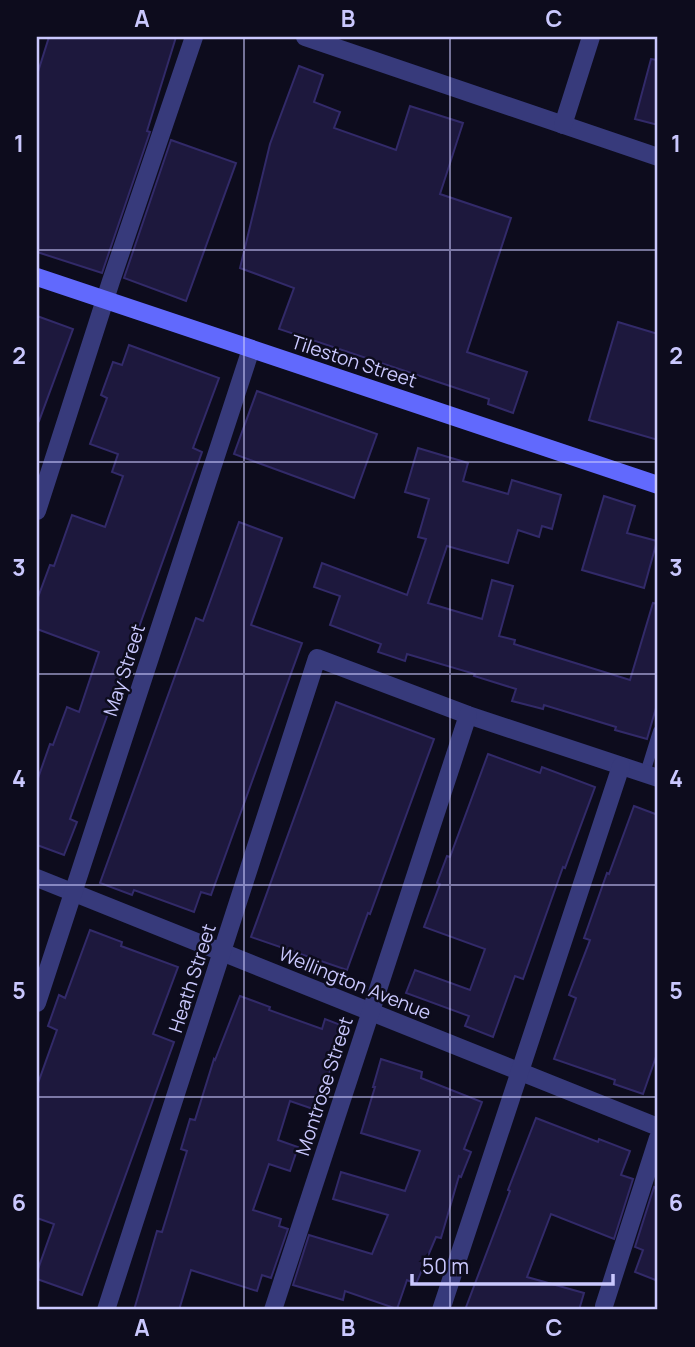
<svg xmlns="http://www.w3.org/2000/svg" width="695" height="1347" viewBox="0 0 695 1347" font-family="Manrope,sans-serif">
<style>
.building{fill:#1d183d;stroke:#322a69;stroke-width:2}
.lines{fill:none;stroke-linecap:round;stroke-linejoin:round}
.lane{stroke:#373a7b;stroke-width:10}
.street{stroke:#373a7b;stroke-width:18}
.secondary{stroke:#6169fd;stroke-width:18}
.grid{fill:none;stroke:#cac8fe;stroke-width:2;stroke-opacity:0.55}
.labels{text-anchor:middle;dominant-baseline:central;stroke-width:5;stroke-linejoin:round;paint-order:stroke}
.street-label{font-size:19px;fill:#cac8fe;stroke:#0d0c1d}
.neatline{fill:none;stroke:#cac8fe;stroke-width:2.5}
.grid-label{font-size:23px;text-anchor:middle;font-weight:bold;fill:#cac8fe}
</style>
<rect width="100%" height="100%" fill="#0d0c1d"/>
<!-- building -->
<g class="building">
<path d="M 49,37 L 176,37 L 147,131 L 150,132 L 102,273 L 37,252 L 37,75 Z"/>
<path d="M 651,59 L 658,60 L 658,125 L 635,119 Z"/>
<path d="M 299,66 L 323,75 L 314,102 L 340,112 L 334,128 L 396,150 L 410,106 L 463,123 L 440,194 L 511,218 L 467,352 L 527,372 L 513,413 L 488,404 L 489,399 L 279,329 L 294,288 L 240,268 L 270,144 Z"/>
<path d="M 171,140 L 236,163 L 186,301 L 124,278 Z"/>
<path d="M 37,316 L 73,329 L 39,421 L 37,420 Z"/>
<path d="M 618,322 L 658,334 L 658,440 L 589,420 Z"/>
<path d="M 129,345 L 219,378 L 193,448 L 202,452 L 70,819 L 77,822 L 64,855 L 37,845 L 37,781 L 50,744 L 53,745 L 67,707 L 79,712 L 99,652 L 37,629 L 37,600 L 50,565 L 54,566 L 72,515 L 105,527 L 123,476 L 112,472 L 118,454 L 90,444 L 107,398 L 101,395 L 113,362 L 122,365 Z"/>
<path d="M 257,391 L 377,434 L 354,498 L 234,454 Z"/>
<path d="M 418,448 L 468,463 L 463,481 L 508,494 L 512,480 L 561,495 L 552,529 L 542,526 L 539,537 L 518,530 L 508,563 L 447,546 L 428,603 L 482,619 L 492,580 L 513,586 L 499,636 L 515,640 L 514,644 L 630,680 L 653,603 L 658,604 L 658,701 L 647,739 L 615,730 L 616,727 L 544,705 L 543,709 L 512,701 L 516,689 L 474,676 L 475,674 L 407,654 L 405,661 L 378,652 L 381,644 L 330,625 L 340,596 L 314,587 L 322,563 L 407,595 L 426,539 L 418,537 L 429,499 L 405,492 Z"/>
<path d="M 604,496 L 635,506 L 627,533 L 657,541 L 644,588 L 582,570 Z"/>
<path d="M 239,522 L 282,538 L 251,625 L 302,643 L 211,895 L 201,892 L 194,912 L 134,890 L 132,895 L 100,883 L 196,618 L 203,621 Z"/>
<path d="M 336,702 L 434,739 L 370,914 L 368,913 L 347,970 L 251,937 Z"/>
<path d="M 488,754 L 540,773 L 542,767 L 595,787 L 565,868 L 563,867 L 523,979 L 515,976 L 493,1037 L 465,1026 L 469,1016 L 406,993 L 415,970 L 470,990 L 485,949 L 424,927 L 440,884 L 437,883 L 447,856 L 450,857 Z"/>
<path d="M 634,806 L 658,815 L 658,1051 L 643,1094 L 614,1084 L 615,1080 L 554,1059 L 576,998 L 569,995 L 590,940 L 584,938 L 607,873 L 609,874 Z"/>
<path d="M 90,930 L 122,942 L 121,946 L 178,967 L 153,1034 L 174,1042 L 82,1295 L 37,1279 L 37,1272 L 54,1224 L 37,1218 L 37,1086 L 57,1030 L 48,1026 L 59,995 L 65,998 Z"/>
<path d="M 240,996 L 270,1007 L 269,1010 L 322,1029 L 325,1019 L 346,1027 L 316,1110 L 290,1101 L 278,1140 L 298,1147 L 290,1171 L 269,1164 L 253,1210 L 281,1219 L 279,1226 L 288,1229 L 271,1278 L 262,1275 L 257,1291 L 191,1270 L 179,1310 L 134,1310 L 157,1231 L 162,1232 L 187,1151 L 181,1149 L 190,1119 L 195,1120 L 214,1059 L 215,1060 Z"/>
<path d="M 381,1059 L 422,1072 L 421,1078 L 482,1102 L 464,1149 L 471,1152 L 461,1177 L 459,1176 L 441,1238 L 436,1237 L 416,1284 L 407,1280 L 397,1309 L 345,1291 L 343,1300 L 293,1285 L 309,1235 L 372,1254 L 388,1215 L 333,1199 L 341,1172 L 405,1191 L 420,1151 L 361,1133 L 375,1087 L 373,1087 Z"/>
<path d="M 536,1118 L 598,1142 L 599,1139 L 630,1151 L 621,1175 L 633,1179 L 614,1239 L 551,1214 L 527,1277 L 584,1293 L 579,1310 L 465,1310 L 510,1191 L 508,1190 Z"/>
<path d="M 654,1187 L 658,1189 L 658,1281 L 635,1272 L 643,1250 L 635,1247 Z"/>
</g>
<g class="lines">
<!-- lane -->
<path class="lane" d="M 645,773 L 658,731"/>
<!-- street -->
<g class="street">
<path d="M 305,37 L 658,157"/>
<path d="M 563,125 L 591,37"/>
<path d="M 37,511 L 111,281 L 194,37"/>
<path d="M 37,878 L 658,1127"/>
<path d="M 37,1003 L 251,349"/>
<path d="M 604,1306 L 658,1138"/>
<path d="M 106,1310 L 317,658 L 468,715 L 658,778"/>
<path d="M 273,1310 L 468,715"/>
<path d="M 441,1310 L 621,766"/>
</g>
<!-- secondary -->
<path class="secondary" d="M 37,277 L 658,485"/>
</g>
<!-- grid -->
<path class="grid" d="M 244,37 L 244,1310M 450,37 L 450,1310M 37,250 L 658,250M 37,462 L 658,462M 37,674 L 658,674M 37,885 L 658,885M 37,1097 L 658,1097"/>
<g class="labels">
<!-- street labels -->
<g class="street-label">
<text transform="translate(354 361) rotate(18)">Tileston Street</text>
<text transform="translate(124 670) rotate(-72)">May Street</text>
<text transform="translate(192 978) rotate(-72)">Heath Street</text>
<text transform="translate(355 983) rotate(22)">Wellington Avenue</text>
<text transform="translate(324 1086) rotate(-72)">Montrose Street</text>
</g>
</g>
<!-- border -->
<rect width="695" height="1347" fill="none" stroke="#0d0c1d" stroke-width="77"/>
<!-- scale -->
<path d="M412 1274v10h201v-10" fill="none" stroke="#cac8fe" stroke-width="3.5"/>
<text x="422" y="1274" font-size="21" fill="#cac8fe" stroke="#0d0c1d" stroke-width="5" paint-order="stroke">50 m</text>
<rect x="38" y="38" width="618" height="1270" class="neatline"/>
<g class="grid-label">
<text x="142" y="27">A</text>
<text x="348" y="27">B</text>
<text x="554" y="27">C</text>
<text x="19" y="152">1</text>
<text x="676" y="152">1</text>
<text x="19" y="364">2</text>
<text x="676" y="364">2</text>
<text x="19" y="576">3</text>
<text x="676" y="576">3</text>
<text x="19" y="787">4</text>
<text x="676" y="787">4</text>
<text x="19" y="999">5</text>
<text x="676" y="999">5</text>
<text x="19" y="1211">6</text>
<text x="676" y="1211">6</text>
<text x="142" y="1336">A</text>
<text x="348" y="1336">B</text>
<text x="554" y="1336">C</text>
</g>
</svg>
